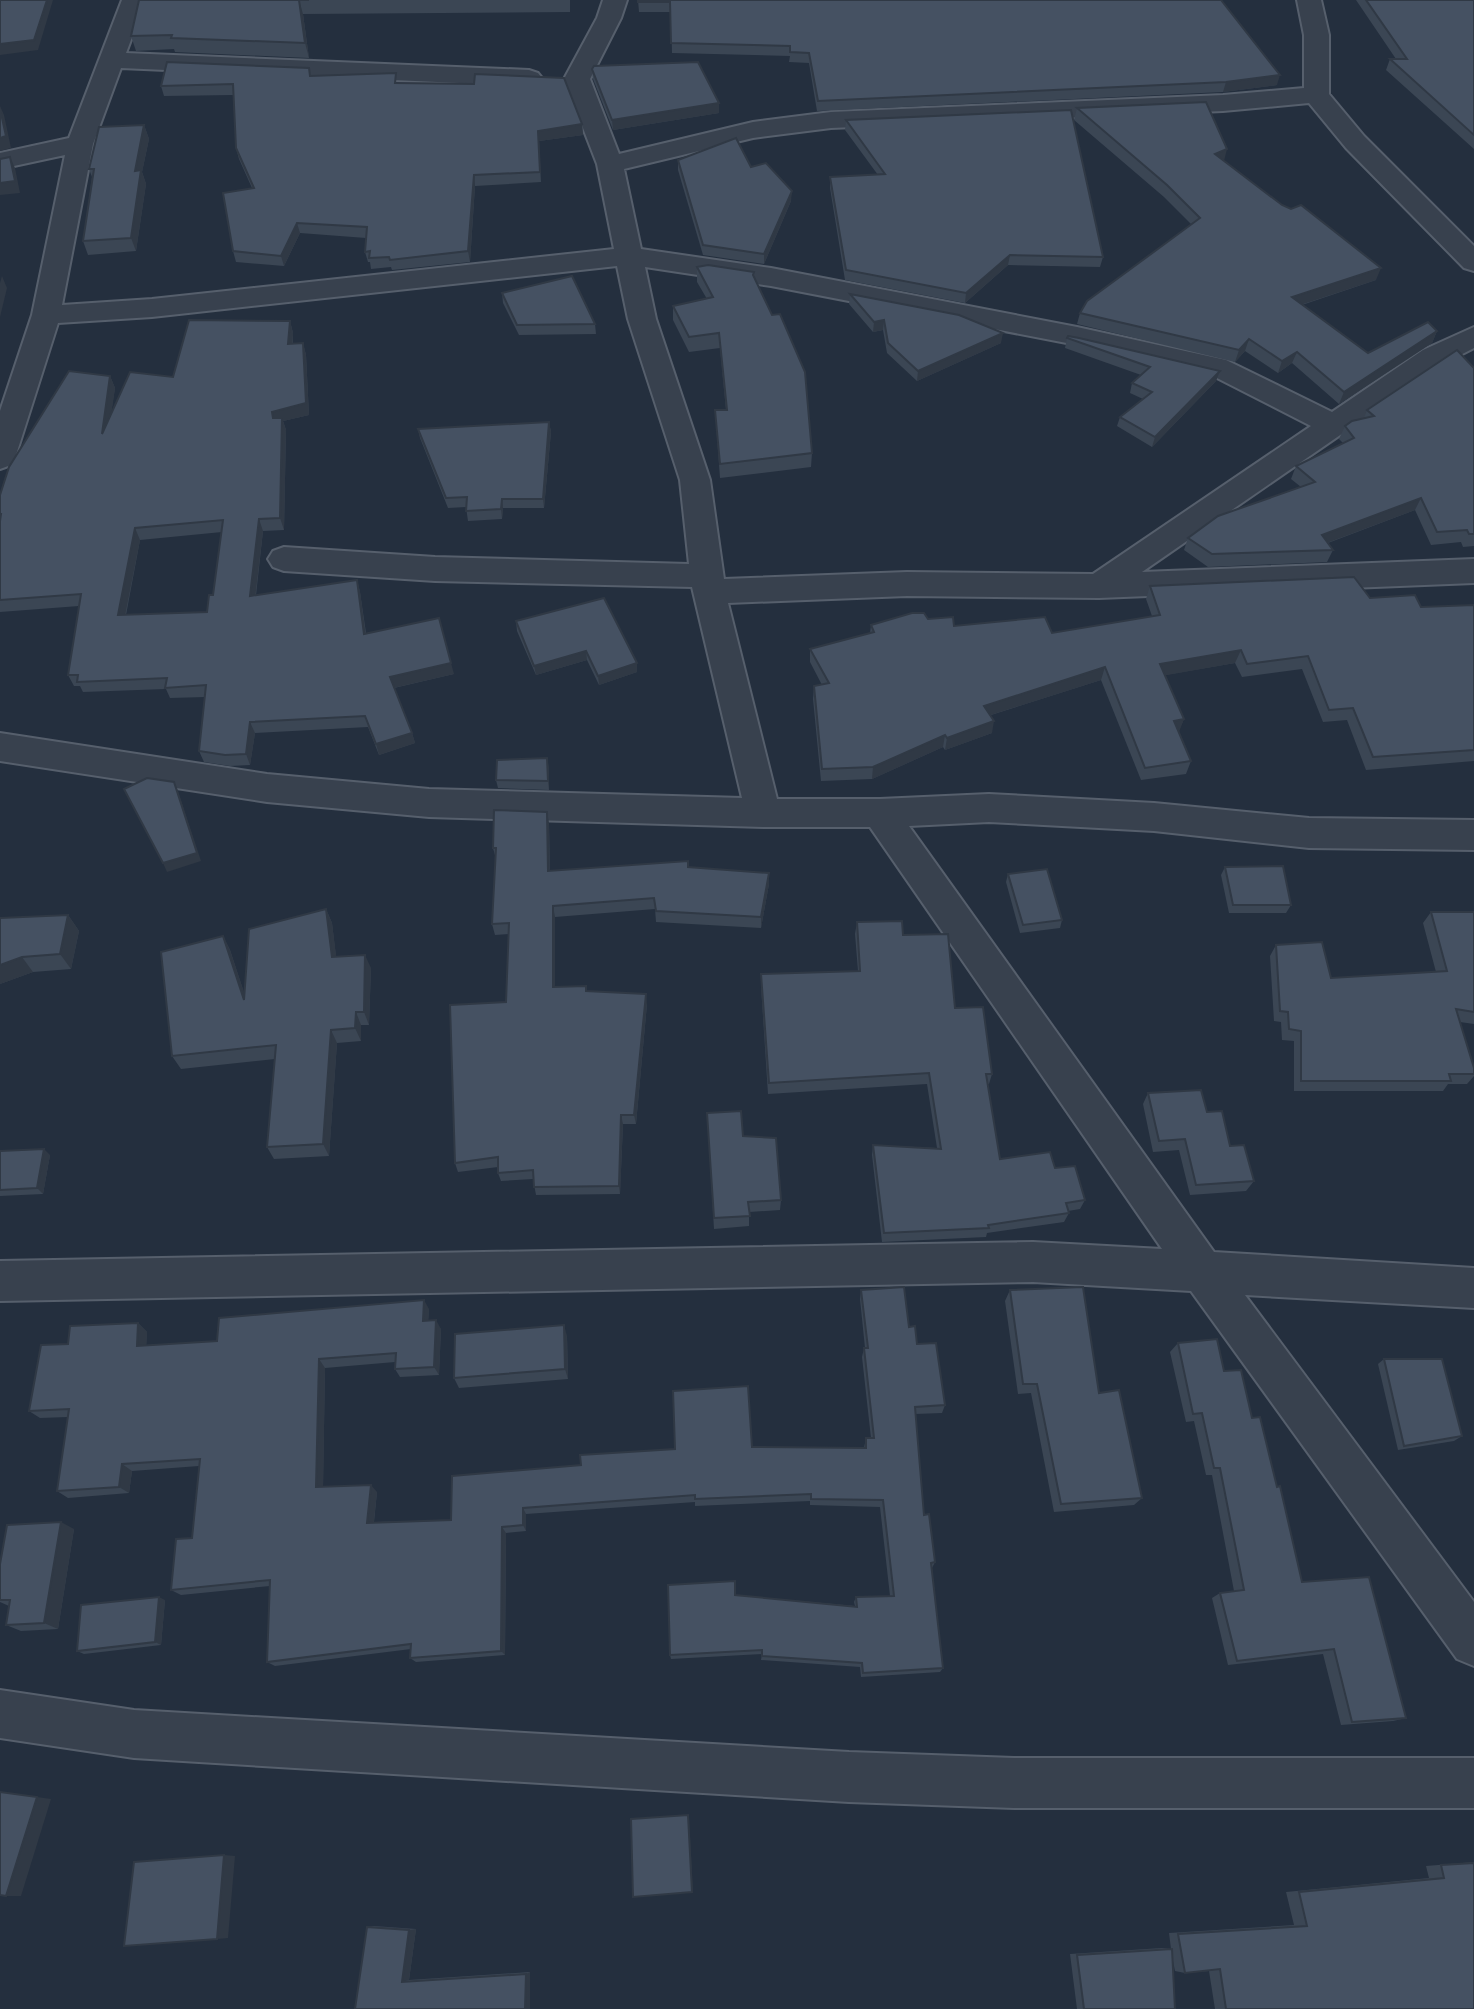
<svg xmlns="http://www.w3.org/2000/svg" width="1474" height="2009" viewBox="0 0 1474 2009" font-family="'Fira Sans Condensed',sans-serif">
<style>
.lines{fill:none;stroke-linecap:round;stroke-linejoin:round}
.minor-casing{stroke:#565f6c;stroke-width:4}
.minor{fill:#38414e;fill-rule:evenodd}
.wall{fill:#3b4654;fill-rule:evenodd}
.shaded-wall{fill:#303945}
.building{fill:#455162;stroke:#303945;stroke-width:2;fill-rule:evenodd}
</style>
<rect width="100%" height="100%" fill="#242f3e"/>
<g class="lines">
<defs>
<g id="minor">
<path d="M 122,0 L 146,0 L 126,53 L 529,70 L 538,73 L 542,78 L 538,83 L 529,86 L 121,68 L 93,144 L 62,305 L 152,299 L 614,249 L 597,164 L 564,79 L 597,18 L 603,0 L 627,0 L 621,18 L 590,79 L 619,154 L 753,122 L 831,112 L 1223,95 L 1304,88 L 1304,35 L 1297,0 L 1321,0 L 1329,35 L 1329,94 L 1364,136 L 1474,246 L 1474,271 L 1464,268 L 1346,148 L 1309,103 L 1223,111 L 831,128 L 753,138 L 624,169 L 641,249 L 771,268 L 1077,327 L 1226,360 L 1332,412 L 1423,350 L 1474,327 L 1474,348 L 1443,364 L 1142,572 L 1474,559 L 1474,583 L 1099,598 L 907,596 L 728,603 L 777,799 L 880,799 L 989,794 L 1154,803 L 1309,818 L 1474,820 L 1474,850 L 1309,848 L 1154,831 L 989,822 L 909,826 L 1214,1252 L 1474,1268 L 1474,1308 L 1245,1295 L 1474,1602 L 1474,1666 L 1457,1659 L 1191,1291 L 1033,1282 L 0,1301 L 0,1261 L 1033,1242 L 1162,1249 L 870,827 L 763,827 L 429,817 L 267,802 L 0,761 L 0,733 L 267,774 L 429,789 L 742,798 L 692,587 L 435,581 L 284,571 L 273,567 L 268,559 L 273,551 L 284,547 L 435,557 L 689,564 L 680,480 L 628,319 L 617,266 L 152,317 L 58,323 L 15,458 L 11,465 L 0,469 L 0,411 L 32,315 L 65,155 L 0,169 L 0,153 L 69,138 ZM 645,267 L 771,286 L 1077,345 L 1217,378 L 1311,426 L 1093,574 L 907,572 L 724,579 L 710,480 L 656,319 Z"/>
<path d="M 0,1690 L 134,1710 L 849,1752 L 1014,1758 L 1474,1758 L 1474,1808 L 1014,1808 L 849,1802 L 134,1758 L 0,1738 Z"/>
</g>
</defs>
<!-- minor casing -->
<use href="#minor" class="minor-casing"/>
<!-- minor -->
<use href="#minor" class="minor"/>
</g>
<!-- wall -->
<g class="wall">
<path d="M 139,0 L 570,0 L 570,12 L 303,14 L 309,58 L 175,52 L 174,49 L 136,51 L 131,36 Z"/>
<path d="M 638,0 L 1221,0 L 1277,85 L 1223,92 L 817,111 L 809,63 L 789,62 L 790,56 L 672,53 L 671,12 L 639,12 Z"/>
<path d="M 1356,0 L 1474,0 L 1474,149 L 1386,70 L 1390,59 L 1396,59 Z"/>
<path d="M 592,69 L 719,103 L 719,113 L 613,130 L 593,79 Z"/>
<path d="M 311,76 L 398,83 L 582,124 L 583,135 L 539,141 L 541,182 L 475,186 L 470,262 L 392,270 L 391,267 L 371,269 L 370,262 L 368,262 L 365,252 L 366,238 L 300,233 L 284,266 L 236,262 L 233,251 L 252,188 L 239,159 L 236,148 L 233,95 L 164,96 L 161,86 Z"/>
<path d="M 1077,108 L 1224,161 L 1376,280 L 1302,305 L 1368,353 L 1437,331 L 1432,343 L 1339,404 L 1292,363 L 1278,373 L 1245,351 L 1235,362 L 1077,324 L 1080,313 L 1191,224 L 1164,197 L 1074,120 Z"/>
<path d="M 846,120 L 1103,257 L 1100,267 L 1008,265 L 965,303 L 845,280 L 830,188 L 830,177 L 878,175 L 845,130 Z"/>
<path d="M 144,125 L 149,139 L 142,172 L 146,184 L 136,251 L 88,255 L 83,241 L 92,177 L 89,169 Z"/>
<path d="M 678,160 L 751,167 L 791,201 L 764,264 L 703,255 L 678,170 Z"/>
<path d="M 697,267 L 754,278 L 812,453 L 811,467 L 720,478 L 715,410 L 726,410 L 720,348 L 689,352 L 673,320 L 673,306 L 707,299 L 697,282 Z"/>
<path d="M 502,293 L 595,324 L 596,334 L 519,335 L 503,303 Z"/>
<path d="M 850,294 L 1001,343 L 917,381 L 887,353 L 883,330 L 873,332 L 849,304 Z"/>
<path d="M 290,321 L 293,333 L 293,344 L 303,343 L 306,355 L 309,415 L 283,421 L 286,430 L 284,530 L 263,531 L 256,595 L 357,580 L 360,592 L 366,633 L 454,674 L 394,688 L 412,733 L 415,743 L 379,755 L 368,727 L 255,733 L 250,765 L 230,766 L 204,762 L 199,751 L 205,697 L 170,698 L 166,689 L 83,692 L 80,686 L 74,686 L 68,675 L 79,606 L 0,612 L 0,495 L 110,376 L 115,388 L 111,413 L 173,377 ZM 222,532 L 213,595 L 207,612 L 126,615 L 140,540 Z"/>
<path d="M 1067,338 L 1220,371 L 1216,381 L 1152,447 L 1117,426 L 1120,417 L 1143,399 L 1130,393 L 1132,383 L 1141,375 L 1065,348 Z"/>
<path d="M 1474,368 L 1474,546 L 1463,547 L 1461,542 L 1431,545 L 1415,510 L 1328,543 L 1333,550 L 1327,562 L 1208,567 L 1184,550 L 1188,538 L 1301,487 L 1291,479 L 1296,466 L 1343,443 L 1339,439 L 1345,426 L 1364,418 L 1367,410 Z"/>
<path d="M 549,422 L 551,432 L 544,508 L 503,508 L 502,519 L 468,521 L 466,507 L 448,508 L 420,438 L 418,429 Z"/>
<path d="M 1150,586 L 1370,598 L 1421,607 L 1474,605 L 1474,761 L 1366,770 L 1347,720 L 1323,722 L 1302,669 L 1242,677 L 1235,663 L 1165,675 L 1184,719 L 1178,732 L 1191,761 L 1186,774 L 1141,780 L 1101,680 L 991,715 L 992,733 L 945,750 L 943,747 L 872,779 L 821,781 L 813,699 L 814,686 L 822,685 L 810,662 L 810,649 L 870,633 L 871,625 L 928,619 L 954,626 L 1052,633 L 1152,616 L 1146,599 Z"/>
<path d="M 516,621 L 637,672 L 599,685 L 587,660 L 536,675 L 517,631 Z"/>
<path d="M 549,767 L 549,790 L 498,788 L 496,780 Z"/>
<path d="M 549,823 L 550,871 L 688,867 L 769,884 L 761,928 L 656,922 L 655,909 L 555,917 L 555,987 L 586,986 L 587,991 L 647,1004 L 636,1124 L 623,1124 L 620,1194 L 536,1195 L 533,1179 L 501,1181 L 498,1173 L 498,1167 L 458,1172 L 455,1163 L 506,1002 L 509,934 L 495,935 L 492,924 L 496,859 L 493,848 Z"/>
<path d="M 1225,867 L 1291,905 L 1286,913 L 1229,913 L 1221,875 Z"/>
<path d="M 1008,874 L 1062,920 L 1060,928 L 1020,933 L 1006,882 Z"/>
<path d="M 326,909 L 332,923 L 336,957 L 371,968 L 369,1025 L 361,1025 L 361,1041 L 337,1043 L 329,1156 L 274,1159 L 267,1147 L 275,1059 L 181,1069 L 172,1056 L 223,936 L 230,950 L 244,993 Z"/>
<path d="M 1431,912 L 1474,912 L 1474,1024 L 1460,1022 L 1474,1068 L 1474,1076 L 1467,1084 L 1448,1084 L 1443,1091 L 1294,1091 L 1294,1041 L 1282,1040 L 1281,1022 L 1274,1021 L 1270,956 L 1276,945 L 1331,978 L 1436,972 L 1423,923 Z"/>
<path d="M 68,915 L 79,931 L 71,969 L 33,972 L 0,984 L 0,918 Z"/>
<path d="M 857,922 L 903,935 L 955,1008 L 992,1074 L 989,1084 L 988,1084 L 1000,1159 L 1055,1168 L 1085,1200 L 1080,1209 L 1068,1211 L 1069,1213 L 1064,1222 L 987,1233 L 986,1237 L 882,1242 L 872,1155 L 873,1145 L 937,1148 L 927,1084 L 768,1094 L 761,986 L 761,974 L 858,971 L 855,934 Z"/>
<path d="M 1148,1093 L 1207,1112 L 1230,1146 L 1254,1181 L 1246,1191 L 1190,1195 L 1179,1150 L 1153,1152 L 1143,1104 Z"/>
<path d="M 707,1113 L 743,1136 L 781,1200 L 780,1210 L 749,1212 L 749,1226 L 714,1229 Z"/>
<path d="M 0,1151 L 50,1155 L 43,1194 L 0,1196 Z"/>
<path d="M 861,1290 L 909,1327 L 945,1405 L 942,1413 L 915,1414 L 924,1515 L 935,1562 L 932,1568 L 943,1668 L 940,1672 L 861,1677 L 860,1667 L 761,1660 L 762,1654 L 671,1659 L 670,1655 L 735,1595 L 855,1606 L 854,1602 L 856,1597 L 890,1596 L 880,1507 L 810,1505 L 810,1501 L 695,1506 L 695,1502 L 526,1514 L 526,1531 L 506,1533 L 505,1655 L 416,1662 L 410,1658 L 411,1649 L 275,1666 L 267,1662 L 270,1586 L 181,1595 L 171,1590 L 192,1538 L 199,1466 L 132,1471 L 129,1493 L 68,1498 L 57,1491 L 68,1417 L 40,1418 L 29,1411 L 68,1344 L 138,1323 L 147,1332 L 146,1346 L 217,1341 L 429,1309 L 428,1321 L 441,1329 L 439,1375 L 400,1377 L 395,1369 L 395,1362 L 325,1368 L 323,1486 L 377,1492 L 374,1522 L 451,1520 L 581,1465 L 752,1447 L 864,1448 L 866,1438 L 871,1438 L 862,1357 L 864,1348 L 865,1348 L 860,1299 Z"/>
<path d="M 1010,1290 L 1099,1393 L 1142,1498 L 1134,1505 L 1054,1512 L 1031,1393 L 1018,1394 L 1005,1301 Z"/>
<path d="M 567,1336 L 568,1379 L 459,1388 L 454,1378 Z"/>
<path d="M 1178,1343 L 1224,1371 L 1252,1418 L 1277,1487 L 1302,1582 L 1406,1718 L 1393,1721 L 1341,1725 L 1323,1654 L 1228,1665 L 1212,1598 L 1220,1593 L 1234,1591 L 1212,1475 L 1206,1475 L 1194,1421 L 1186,1422 L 1170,1352 Z"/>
<path d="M 1384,1359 L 1462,1436 L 1454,1441 L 1398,1450 L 1378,1364 Z"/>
<path d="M 74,1529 L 58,1629 L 21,1631 L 6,1625 L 9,1606 L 0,1602 L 0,1564 Z"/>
<path d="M 165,1600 L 161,1645 L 84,1654 L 77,1651 Z"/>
<path d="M 1474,1862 L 1474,2009 L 1215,2009 L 1209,1971 L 1185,1973 L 1175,1971 L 1172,1956 L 1175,2009 L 1077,2009 L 1070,1954 L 1162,1948 L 1171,1949 L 1169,1933 L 1294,1925 L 1286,1892 L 1429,1878 L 1426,1866 Z"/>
<path d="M 374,1926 L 416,1929 L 409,1980 L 530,1972 L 530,2009 L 355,2009 L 367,1927 Z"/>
</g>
<!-- shaded-wall -->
<g class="shaded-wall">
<path d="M 47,0 L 53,0 L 38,50 L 0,55 L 0,44 Z"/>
<path d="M 299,0 L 303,14 L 309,58 L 305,43 Z"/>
<path d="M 1280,75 L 1277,85 L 1223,92 L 1226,82 Z"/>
<path d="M 719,103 L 719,113 L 613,130 L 612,120 Z"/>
<path d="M 0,106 L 4,115 L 11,148 L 0,151 Z"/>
<path d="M 582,124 L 583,135 L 539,141 L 541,182 L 538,131 Z"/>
<path d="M 144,125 L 149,139 L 142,172 L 146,184 L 136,251 L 131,238 L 135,171 Z"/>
<path d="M 1227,149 L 1224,161 L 1215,154 Z"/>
<path d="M 10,157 L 15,168 L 20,193 L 0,195 L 0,183 Z"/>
<path d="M 474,175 L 475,186 L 470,262 L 468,251 Z"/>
<path d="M 792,191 L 791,201 L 764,264 L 764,254 Z"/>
<path d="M 297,223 L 300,233 L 284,266 L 281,256 Z"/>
<path d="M 1010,255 L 1008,265 L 965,303 L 966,293 Z"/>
<path d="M 1381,268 L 1376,280 L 1288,309 L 1292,297 Z"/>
<path d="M 2,276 L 7,288 L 0,317 L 0,283 Z"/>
<path d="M 884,320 L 883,330 L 873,332 L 874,322 Z"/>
<path d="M 290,321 L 293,333 L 292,356 L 288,344 Z"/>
<path d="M 1437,331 L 1432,343 L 1339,404 L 1344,392 Z"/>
<path d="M 1003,333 L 1001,343 L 917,381 L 918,371 Z"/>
<path d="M 1249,339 L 1245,351 L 1235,362 L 1239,350 Z"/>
<path d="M 303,343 L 306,355 L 309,415 L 283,421 L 286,430 L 284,530 L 280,518 L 272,412 Z"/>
<path d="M 1297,352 L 1292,363 L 1278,373 L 1282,361 Z"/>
<path d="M 1220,371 L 1216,381 L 1152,447 L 1155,437 Z"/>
<path d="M 110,376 L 115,388 L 107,445 L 102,434 Z"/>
<path d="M 549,422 L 551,432 L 544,508 L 543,499 Z"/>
<path d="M 1421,498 L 1415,510 L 1316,547 L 1322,535 Z"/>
<path d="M 502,499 L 503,508 L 502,519 L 501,509 Z"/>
<path d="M 259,519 L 263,531 L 254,607 L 250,596 Z"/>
<path d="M 135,528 L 140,540 L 123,626 L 118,615 Z"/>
<path d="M 357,580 L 360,592 L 367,645 L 364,634 Z"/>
<path d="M 1241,650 L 1235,663 L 1156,677 L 1160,664 Z"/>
<path d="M 586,651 L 587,660 L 536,675 L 534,666 Z"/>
<path d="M 451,663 L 454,674 L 393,688 L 390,677 Z"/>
<path d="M 637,663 L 637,672 L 599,685 L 598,676 Z"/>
<path d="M 1105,667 L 1101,680 L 981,718 L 984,706 Z"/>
<path d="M 1184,719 L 1179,732 L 1169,733 L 1174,721 Z"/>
<path d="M 994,721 L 992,733 L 945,750 L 947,738 Z"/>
<path d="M 250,722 L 255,733 L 250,765 L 246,754 Z"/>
<path d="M 412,733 L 415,743 L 379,755 L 376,744 Z"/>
<path d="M 945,735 L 943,747 L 872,779 L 873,767 Z"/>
<path d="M 547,758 L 549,767 L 549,790 L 548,781 Z"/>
<path d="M 174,782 L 178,791 L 201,861 L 167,872 L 163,863 Z"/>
<path d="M 547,812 L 549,823 L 550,882 L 548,871 Z"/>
<path d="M 769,873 L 769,884 L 761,928 L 761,917 Z"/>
<path d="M 553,906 L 555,917 L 555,998 L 553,987 Z"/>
<path d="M 326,909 L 332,923 L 338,971 L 332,957 Z"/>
<path d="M 68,915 L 79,931 L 71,969 L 60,954 Z"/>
<path d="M 223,936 L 230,950 L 251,1013 L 244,1000 Z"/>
<path d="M 365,955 L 371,968 L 369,1025 L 364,1012 Z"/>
<path d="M 22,957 L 33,972 L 0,984 L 0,965 Z"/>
<path d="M 646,994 L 647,1004 L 636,1124 L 634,1115 Z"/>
<path d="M 356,1012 L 361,1025 L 361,1041 L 355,1028 Z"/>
<path d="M 331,1030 L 337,1043 L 329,1156 L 323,1144 Z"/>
<path d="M 621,1115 L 623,1124 L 620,1194 L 619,1186 Z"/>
<path d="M 44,1149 L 50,1155 L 43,1194 L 37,1188 Z"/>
<path d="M 424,1300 L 429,1309 L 428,1330 L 423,1321 Z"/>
<path d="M 436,1320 L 441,1329 L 439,1375 L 434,1367 Z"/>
<path d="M 138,1323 L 147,1332 L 146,1355 L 137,1346 Z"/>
<path d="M 564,1325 L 567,1336 L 568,1379 L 565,1369 Z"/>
<path d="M 319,1359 L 325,1368 L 323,1493 L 316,1487 Z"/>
<path d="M 122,1464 L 132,1471 L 129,1493 L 119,1487 Z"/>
<path d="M 371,1485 L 377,1492 L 373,1529 L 367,1523 Z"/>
<path d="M 523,1508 L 526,1514 L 526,1531 L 523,1525 Z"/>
<path d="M 61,1522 L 74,1529 L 58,1629 L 44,1623 Z"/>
<path d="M 502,1527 L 506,1533 L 505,1655 L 501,1651 Z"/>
<path d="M 159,1597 L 165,1600 L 161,1645 L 155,1642 Z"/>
<path d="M 37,1797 L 51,1799 L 21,1896 L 6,1896 Z"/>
<path d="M 688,1815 L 689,1817 L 693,1892 L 692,1892 Z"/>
<path d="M 224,1855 L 235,1856 L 228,1938 L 217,1939 Z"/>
<path d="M 416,1929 L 409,1980 L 402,1982 L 409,1930 Z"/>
<path d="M 530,1972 L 530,2009 L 525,2009 L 526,1974 Z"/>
</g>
<!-- building -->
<g class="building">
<path d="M 0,0 L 47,0 L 34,40 L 0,44 Z"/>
<path d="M 139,0 L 309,0 L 299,0 L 305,43 L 171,38 L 172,35 L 131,36 Z"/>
<path d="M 638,0 L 1221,0 L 1280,75 L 1226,82 L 818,101 L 809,53 L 790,52 L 790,46 L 671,43 L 670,2 L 638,2 Z"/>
<path d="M 1366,0 L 1474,0 L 1474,135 L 1390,59 L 1407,59 Z"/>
<path d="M 167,62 L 309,68 L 310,76 L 396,73 L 395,83 L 474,84 L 475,74 L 564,78 L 582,124 L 538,131 L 540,172 L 474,175 L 468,251 L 390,260 L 389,257 L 369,258 L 370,251 L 365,252 L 367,227 L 297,223 L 281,256 L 233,251 L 223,193 L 254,188 L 236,148 L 233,84 L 161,86 Z"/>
<path d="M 698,62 L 719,103 L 612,120 L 592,69 L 594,66 Z"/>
<path d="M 1206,102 L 1227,149 L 1215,154 L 1282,205 L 1291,209 L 1301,205 L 1381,268 L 1292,297 L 1368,353 L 1428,322 L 1437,331 L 1344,392 L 1297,352 L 1282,361 L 1249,339 L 1239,350 L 1080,313 L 1087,301 L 1200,218 L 1167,185 L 1077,108 Z"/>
<path d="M 0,109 L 6,136 L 0,138 Z"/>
<path d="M 1071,110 L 1103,257 L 1010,255 L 966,293 L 846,270 L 830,177 L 885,174 L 846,120 Z"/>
<path d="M 144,125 L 135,171 L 141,170 L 131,238 L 83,241 L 94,169 L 89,169 L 99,127 Z"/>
<path d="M 736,138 L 751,167 L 766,163 L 792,191 L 764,254 L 703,245 L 678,160 Z"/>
<path d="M 10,157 L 15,181 L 0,183 L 0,159 Z"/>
<path d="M 708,265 L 754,272 L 753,275 L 772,315 L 780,314 L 805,372 L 812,453 L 720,464 L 715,410 L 727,410 L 719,333 L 689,337 L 673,306 L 713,297 L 697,267 Z"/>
<path d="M 572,276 L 595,324 L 517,325 L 502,293 Z"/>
<path d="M 850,294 L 959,315 L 1003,333 L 918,371 L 888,343 L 884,320 L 874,322 Z"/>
<path d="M 189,320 L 290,321 L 288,344 L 303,343 L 306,403 L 272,412 L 273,418 L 282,418 L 280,518 L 259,519 L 250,596 L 357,580 L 364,634 L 439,618 L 451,663 L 390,677 L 412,733 L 376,744 L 365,716 L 250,722 L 246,754 L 225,755 L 199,751 L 206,685 L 165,688 L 167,678 L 77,682 L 78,675 L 68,675 L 81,594 L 0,600 L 0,521 L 1,514 L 0,514 L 0,495 L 9,467 L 69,371 L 110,376 L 102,434 L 130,372 L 173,377 ZM 223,520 L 213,595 L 209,595 L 207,612 L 118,615 L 135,528 Z"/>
<path d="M 1068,336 L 1079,338 L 1220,371 L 1155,437 L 1120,417 L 1152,392 L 1132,383 L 1150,367 L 1067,338 Z"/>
<path d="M 1457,350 L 1474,368 L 1474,534 L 1469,534 L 1467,530 L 1437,532 L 1421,498 L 1322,535 L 1333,550 L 1212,554 L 1188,538 L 1218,516 L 1315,482 L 1296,466 L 1354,438 L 1345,426 L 1352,421 L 1374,416 L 1367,410 Z"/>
<path d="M 549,422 L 543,499 L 502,499 L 501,509 L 466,511 L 467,497 L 446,498 L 418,429 Z"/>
<path d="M 1354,577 L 1370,598 L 1415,595 L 1421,607 L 1474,605 L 1474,750 L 1373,757 L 1353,708 L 1329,710 L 1308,656 L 1247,664 L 1241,650 L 1160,664 L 1184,719 L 1174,721 L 1191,761 L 1145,768 L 1105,667 L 984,706 L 994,721 L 947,738 L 945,735 L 873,767 L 822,769 L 814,686 L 829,683 L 810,649 L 874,632 L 871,625 L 912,613 L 924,613 L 928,619 L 953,617 L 954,626 L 1045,617 L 1052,633 L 1160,615 L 1150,586 Z"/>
<path d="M 604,598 L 637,663 L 598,676 L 586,651 L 534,666 L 516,621 Z"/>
<path d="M 547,758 L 548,781 L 496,780 L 497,760 Z"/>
<path d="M 147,778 L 174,782 L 197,853 L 163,863 L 124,789 Z"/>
<path d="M 494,810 L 547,812 L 548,871 L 688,861 L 688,867 L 769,873 L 761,917 L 656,911 L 654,898 L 553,906 L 553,987 L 586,986 L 586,991 L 646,994 L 634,1115 L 621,1115 L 619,1186 L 534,1187 L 533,1170 L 498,1173 L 498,1157 L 455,1163 L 450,1005 L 506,1002 L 509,923 L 492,924 L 496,848 L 493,848 Z"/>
<path d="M 1283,866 L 1291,905 L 1233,905 L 1225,867 Z"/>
<path d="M 1047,869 L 1062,920 L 1023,925 L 1008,874 Z"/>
<path d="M 326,909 L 332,957 L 365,955 L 364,1012 L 356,1012 L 355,1028 L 331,1030 L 323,1144 L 267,1147 L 276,1045 L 172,1056 L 161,952 L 223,936 L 244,1000 L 249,929 Z"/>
<path d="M 1431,912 L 1474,912 L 1474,1012 L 1456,1009 L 1474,1068 L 1474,1074 L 1449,1074 L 1451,1081 L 1301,1081 L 1301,1031 L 1289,1029 L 1288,1012 L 1280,1011 L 1276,945 L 1322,942 L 1331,978 L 1447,971 Z"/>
<path d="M 68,915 L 60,954 L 22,957 L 0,965 L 0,918 Z"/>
<path d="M 902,921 L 903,935 L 948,934 L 955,1008 L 983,1007 L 992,1074 L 986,1074 L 1000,1159 L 1050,1152 L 1055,1168 L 1075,1166 L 1085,1200 L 1066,1203 L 1069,1213 L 988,1225 L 989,1228 L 884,1233 L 873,1145 L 941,1149 L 929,1073 L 769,1083 L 761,974 L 860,971 L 857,922 Z"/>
<path d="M 1201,1090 L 1207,1112 L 1222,1111 L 1230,1146 L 1244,1145 L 1254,1181 L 1196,1185 L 1185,1139 L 1159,1141 L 1148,1093 Z"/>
<path d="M 741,1111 L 743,1136 L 776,1138 L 781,1200 L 748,1202 L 750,1216 L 714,1218 L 707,1113 Z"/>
<path d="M 44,1149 L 37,1188 L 0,1190 L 0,1151 Z"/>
<path d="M 904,1287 L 909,1327 L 915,1326 L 917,1344 L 936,1343 L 945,1405 L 915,1407 L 924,1515 L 929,1514 L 935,1562 L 931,1563 L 943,1668 L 863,1673 L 862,1663 L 762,1656 L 762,1650 L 670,1655 L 668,1585 L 735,1581 L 735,1595 L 857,1607 L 856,1597 L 894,1596 L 883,1500 L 811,1499 L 811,1494 L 695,1499 L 695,1495 L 523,1508 L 523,1525 L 502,1527 L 501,1651 L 410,1658 L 411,1644 L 267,1662 L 270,1580 L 171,1590 L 176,1539 L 192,1538 L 200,1459 L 122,1464 L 119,1487 L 57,1491 L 69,1409 L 29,1411 L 41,1345 L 68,1344 L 70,1326 L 138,1323 L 137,1346 L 217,1341 L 219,1318 L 424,1300 L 423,1321 L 436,1320 L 434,1367 L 395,1369 L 396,1353 L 319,1359 L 316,1487 L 371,1485 L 367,1523 L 451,1520 L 452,1476 L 581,1465 L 580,1455 L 675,1449 L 673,1391 L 748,1386 L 752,1447 L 866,1448 L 866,1438 L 874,1438 L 864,1348 L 868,1348 L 861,1290 Z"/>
<path d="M 1083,1287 L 1099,1393 L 1119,1390 L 1142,1498 L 1061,1504 L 1037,1384 L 1023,1384 L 1010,1290 Z"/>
<path d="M 564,1325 L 565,1369 L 454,1378 L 455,1334 Z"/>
<path d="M 1217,1339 L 1224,1371 L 1241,1370 L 1252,1418 L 1260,1417 L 1277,1487 L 1280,1486 L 1302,1582 L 1369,1577 L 1406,1718 L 1352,1722 L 1334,1649 L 1237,1661 L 1220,1593 L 1244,1590 L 1220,1468 L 1214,1468 L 1202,1413 L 1193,1414 L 1178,1343 Z"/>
<path d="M 1384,1359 L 1442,1359 L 1462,1436 L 1404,1446 Z"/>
<path d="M 61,1522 L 44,1623 L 6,1625 L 10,1600 L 0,1600 L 0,1564 L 7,1525 Z"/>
<path d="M 159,1597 L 155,1642 L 77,1651 L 81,1605 Z"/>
<path d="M 0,1792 L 37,1797 L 6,1896 L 0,1895 Z"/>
<path d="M 688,1815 L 692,1892 L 633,1897 L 631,1819 Z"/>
<path d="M 224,1855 L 217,1939 L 124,1946 L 134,1862 Z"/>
<path d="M 1474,1863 L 1474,2009 L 1226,2009 L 1220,1969 L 1185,1973 L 1178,1934 L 1307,1926 L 1299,1892 L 1444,1878 L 1441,1865 Z"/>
<path d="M 367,1927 L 409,1930 L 402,1982 L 526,1974 L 525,2009 L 355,2009 Z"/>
<path d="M 1172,1949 L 1175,2009 L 1084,2009 L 1077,1955 Z"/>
</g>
</svg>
